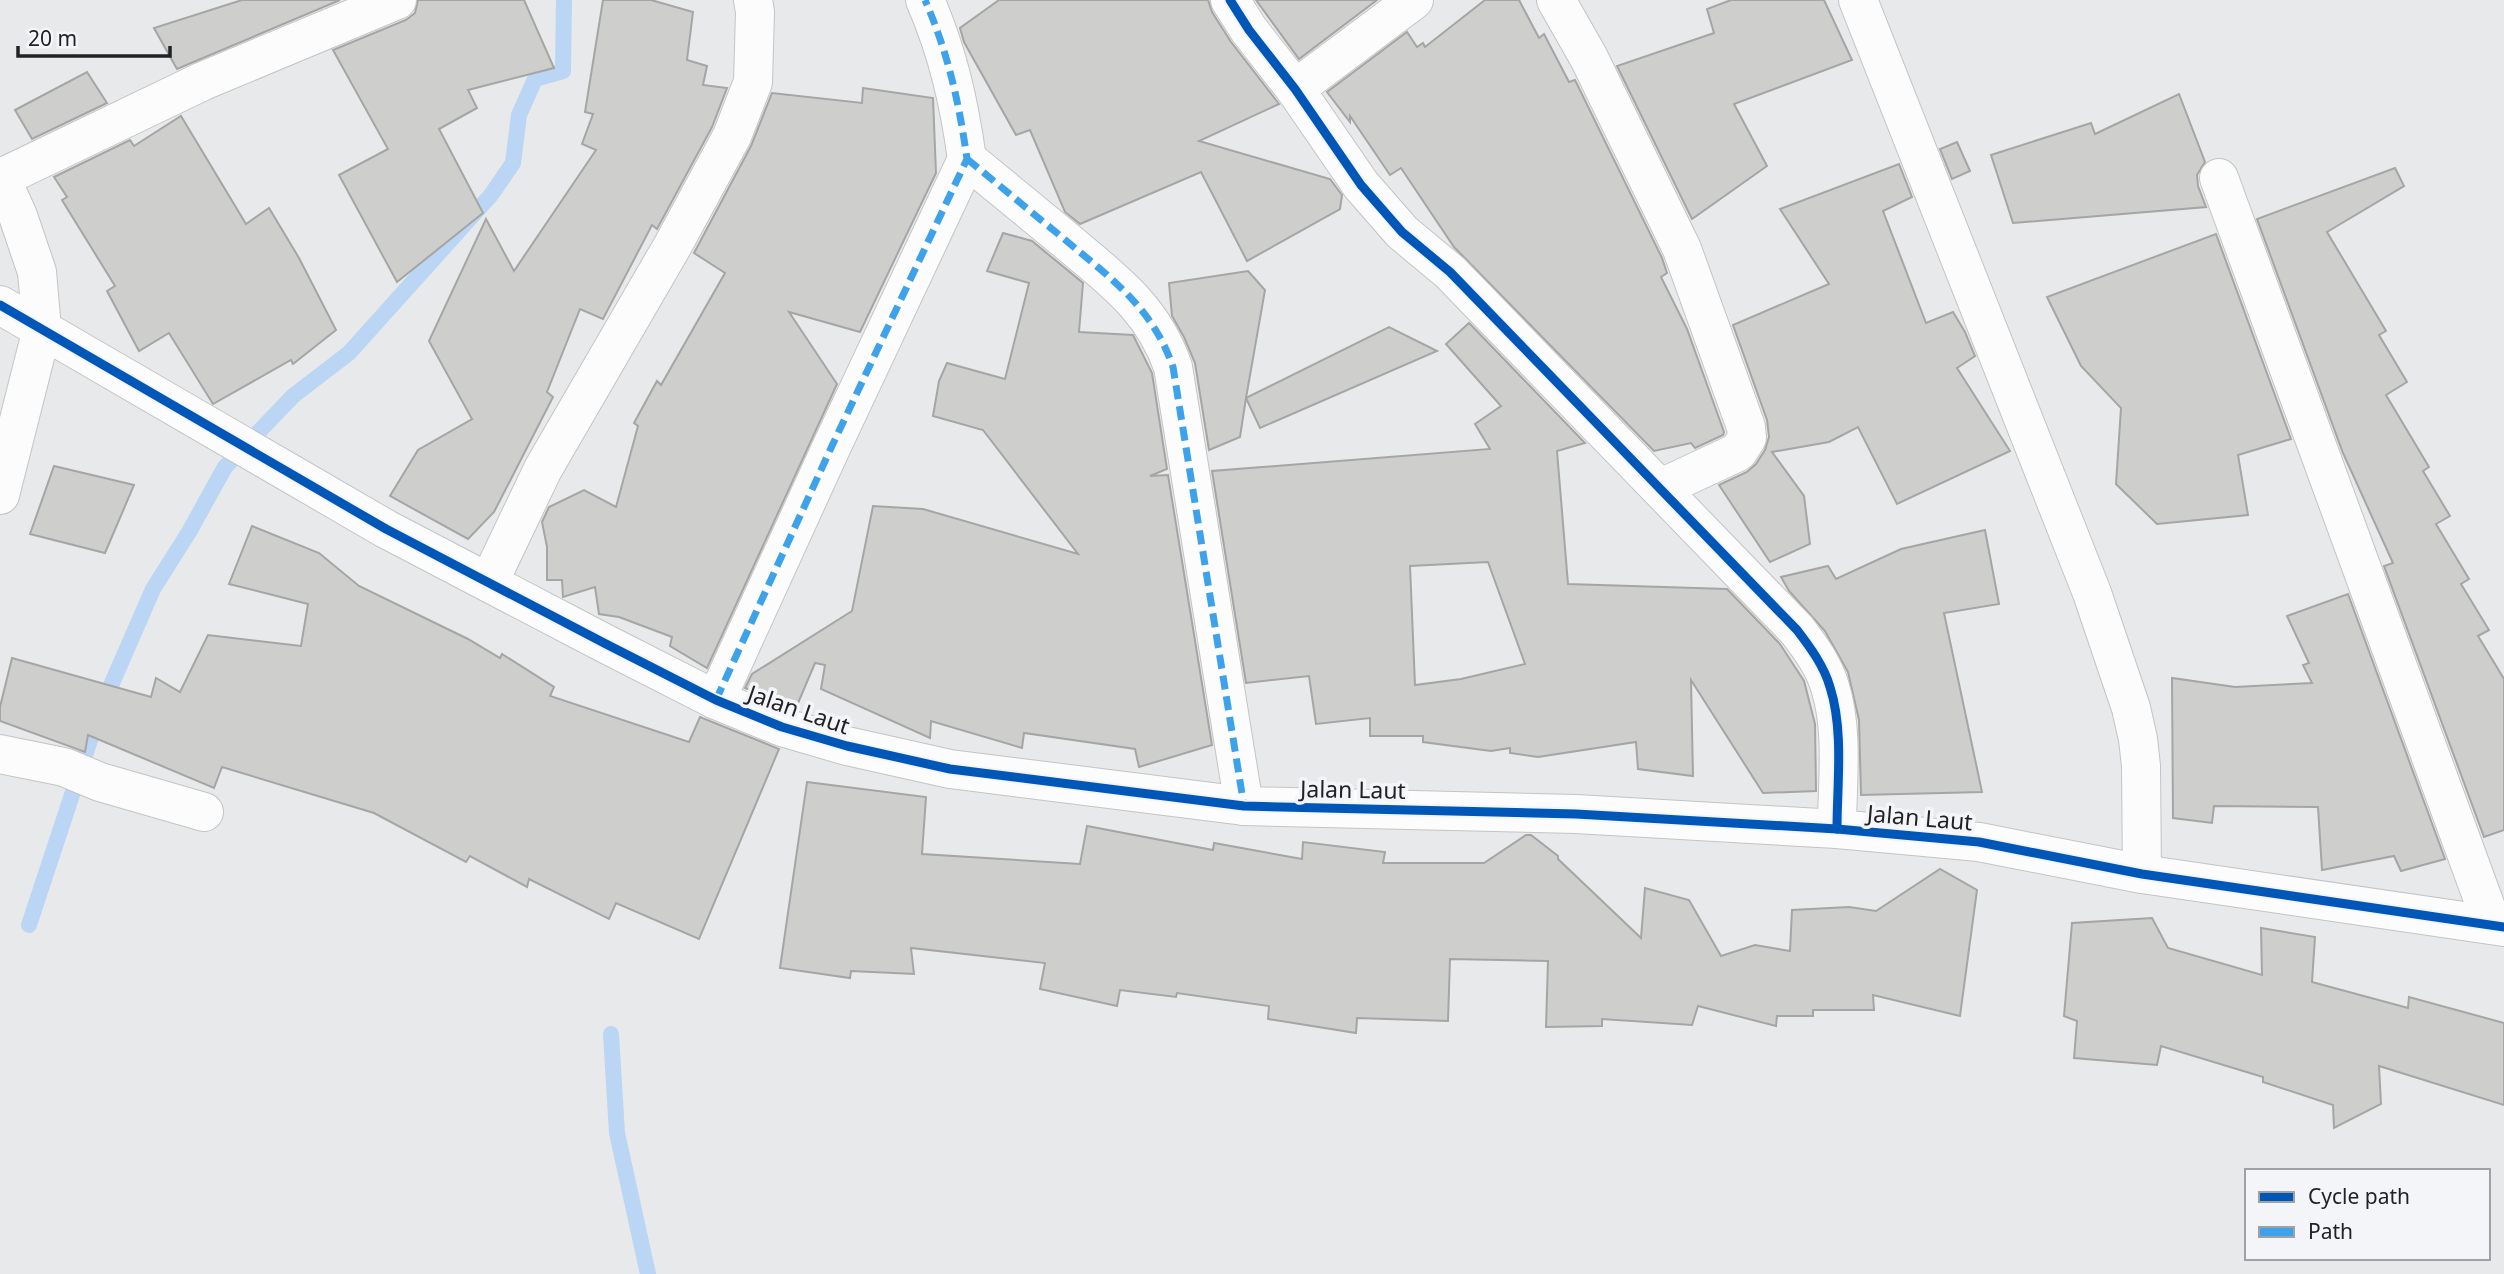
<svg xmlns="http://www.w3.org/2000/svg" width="2504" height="1274" viewBox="0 0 2504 1274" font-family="'Noto Sans',sans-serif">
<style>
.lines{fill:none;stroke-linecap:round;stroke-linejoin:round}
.stream{stroke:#bbd5f4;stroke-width:16}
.building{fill:#cececd;stroke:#a5a5a5;stroke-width:2;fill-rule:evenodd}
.street-casing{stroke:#c3c4c5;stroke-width:40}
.secondary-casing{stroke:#c3c4c5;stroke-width:40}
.street{stroke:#fcfcfc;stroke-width:38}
.secondary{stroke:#fcfcfc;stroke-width:38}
.quiet{stroke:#3ea2ea;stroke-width:7;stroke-dasharray:14 7;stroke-linecap:butt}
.cycleway-casing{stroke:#f4f5f8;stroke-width:13}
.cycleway{stroke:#0057b8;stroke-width:9}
.labels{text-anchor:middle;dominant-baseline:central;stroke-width:7;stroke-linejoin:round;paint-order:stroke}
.street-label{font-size:23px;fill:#212223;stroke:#f4f5f8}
</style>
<rect width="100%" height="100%" fill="#e8e9ea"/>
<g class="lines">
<!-- stream -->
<g class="stream">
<path d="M 29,925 L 99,713 L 153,589 L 189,532 L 225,467 L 293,396 L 349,353 L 491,195 L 513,163 L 519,115 L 535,79 L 563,71 L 564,0"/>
<path d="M 611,1034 L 617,1133 L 648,1274"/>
</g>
</g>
<!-- building -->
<g class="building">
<path d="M 242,0 L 340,0 L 177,69 L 154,28 Z"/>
<path d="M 418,0 L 524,0 L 554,68 L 468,90 L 477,108 L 439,129 L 483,213 L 397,282 L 339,175 L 388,149 L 333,50 L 406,20 L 415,13 Z"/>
<path d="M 603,0 L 651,0 L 693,12 L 687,60 L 707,66 L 703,85 L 727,88 L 712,127 L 657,229 L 652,225 L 603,319 L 580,309 L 547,392 L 553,397 L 494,512 L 468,539 L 390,496 L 418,450 L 472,419 L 429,341 L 486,219 L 514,271 L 596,150 L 582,144 L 593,114 L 585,112 Z"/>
<path d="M 999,0 L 1208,0 L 1212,12 L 1231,42 L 1279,104 L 1199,141 L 1330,179 L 1342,195 L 1340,209 L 1247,261 L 1201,172 L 1080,224 L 1065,212 L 1030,130 L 1016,135 L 964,42 L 960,28 Z"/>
<path d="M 1256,0 L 1377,0 L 1299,59 Z"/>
<path d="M 1485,0 L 1519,0 L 1539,38 L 1544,34 L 1569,82 L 1575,80 L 1662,258 L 1667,273 L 1661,277 L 1687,329 L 1724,432 L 1723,435 L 1695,448 L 1691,443 L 1654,451 L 1454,247 L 1401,168 L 1390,175 L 1350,116 L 1350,122 L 1327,92 L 1407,32 L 1417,47 L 1423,43 L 1425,47 Z"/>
<path d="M 1731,0 L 1824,0 L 1852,60 L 1734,104 L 1767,166 L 1692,219 L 1617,66 L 1714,33 L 1707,9 Z"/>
<path d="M 87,72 L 107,103 L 32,139 L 15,110 Z"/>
<path d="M 863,88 L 933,98 L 936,173 L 860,332 L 789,312 L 837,384 L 707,668 L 670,646 L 672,637 L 619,617 L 599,614 L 595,587 L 563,597 L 562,580 L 547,580 L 547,547 L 542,522 L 549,507 L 584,490 L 616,507 L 638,426 L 634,423 L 657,381 L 661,385 L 725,273 L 694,253 L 751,146 L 772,93 L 862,103 Z"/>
<path d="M 2179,94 L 2205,162 L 2197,175 L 2198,186 L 2206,207 L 2013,223 L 1991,155 L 2091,123 L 2095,134 Z"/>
<path d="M 181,116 L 246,224 L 269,208 L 299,258 L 336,330 L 293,364 L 291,360 L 213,404 L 169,333 L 139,351 L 107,291 L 115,286 L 62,200 L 67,197 L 54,177 L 130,140 L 134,146 Z"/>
<path d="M 1957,142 L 1970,171 L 1952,179 L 1940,149 Z"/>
<path d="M 1899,164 L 1912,197 L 1883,211 L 1926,323 L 1953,312 L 1965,332 L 1975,356 L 1957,368 L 2010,451 L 1897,504 L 1858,427 L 1829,442 L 1772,452 L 1804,496 L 1810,544 L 1770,562 L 1719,485 L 1747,472 L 1756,464 L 1765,450 L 1769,437 L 1767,420 L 1733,325 L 1829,284 L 1780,209 Z"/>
<path d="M 2395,168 L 2404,186 L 2327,232 L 2386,331 L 2379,335 L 2407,382 L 2386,395 L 2429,467 L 2423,471 L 2450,516 L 2436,524 L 2469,579 L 2461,584 L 2489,630 L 2478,636 L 2504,679 L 2504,830 L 2484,837 L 2384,566 L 2393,563 L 2343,453 L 2257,219 Z"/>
<path d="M 1003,233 L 1032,241 L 1083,283 L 1079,332 L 1133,335 L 1152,373 L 1167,469 L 1150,476 L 1168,475 L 1212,745 L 1139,767 L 1135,749 L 1024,733 L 1022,748 L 931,721 L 930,738 L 821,689 L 825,665 L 815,663 L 796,708 L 745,688 L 752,674 L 852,611 L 873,506 L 923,509 L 1078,554 L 983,430 L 933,416 L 939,381 L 947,363 L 1005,379 L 1029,283 L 987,271 Z"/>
<path d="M 2216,234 L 2291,439 L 2238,455 L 2248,515 L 2157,524 L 2116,484 L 2121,408 L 2081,366 L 2047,297 Z"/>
<path d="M 1248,271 L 1265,290 L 1246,398 L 1389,327 L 1437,351 L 1260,428 L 1246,398 L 1240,437 L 1209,450 L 1195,363 L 1184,337 L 1172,316 L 1169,283 Z"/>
<path d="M 1469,323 L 1585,443 L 1557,451 L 1568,584 L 1727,589 L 1780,644 L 1804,681 L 1815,724 L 1816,791 L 1763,793 L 1691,680 L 1693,776 L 1638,769 L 1636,742 L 1538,757 L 1510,753 L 1510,748 L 1491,751 L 1423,742 L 1423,736 L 1370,736 L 1370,718 L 1316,724 L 1309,676 L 1246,683 L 1212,471 L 1490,449 L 1475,424 L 1501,406 L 1446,344 ZM 1488,562 L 1525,664 L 1461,679 L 1415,685 L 1410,566 Z"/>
<path d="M 54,466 L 134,485 L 105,553 L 30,534 Z"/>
<path d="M 252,526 L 319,553 L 359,586 L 468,639 L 500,658 L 502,654 L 554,687 L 550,696 L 689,742 L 700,717 L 779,749 L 699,939 L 616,903 L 609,919 L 529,879 L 527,887 L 470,856 L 466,862 L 374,813 L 222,767 L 214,788 L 88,735 L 85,752 L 0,721 L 0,707 L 12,658 L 151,697 L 156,678 L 180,692 L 208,635 L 301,646 L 308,604 L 229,584 Z"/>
<path d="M 1985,530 L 1999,604 L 1944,613 L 1982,792 L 1861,795 L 1859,720 L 1848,672 L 1825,631 L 1789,591 L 1781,577 L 1828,566 L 1836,579 L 1901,549 Z"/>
<path d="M 2348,594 L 2445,859 L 2401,871 L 2394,856 L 2322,870 L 2318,807 L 2214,806 L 2212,823 L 2173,818 L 2172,678 L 2235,687 L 2312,683 L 2303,665 L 2309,663 L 2287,616 Z"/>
<path d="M 807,782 L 926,797 L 922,854 L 1080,864 L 1087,826 L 1213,850 L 1214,843 L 1302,859 L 1303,842 L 1385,852 L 1383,863 L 1484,863 L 1526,835 L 1531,835 L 1558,856 L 1558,859 L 1641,938 L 1645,888 L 1689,900 L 1721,956 L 1755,945 L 1790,951 L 1792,910 L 1849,907 L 1876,911 L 1940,869 L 1977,890 L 1960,1016 L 1873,995 L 1874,1010 L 1813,1010 L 1813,1016 L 1777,1016 L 1776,1026 L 1698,1006 L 1692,1025 L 1602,1019 L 1602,1026 L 1546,1027 L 1548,961 L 1450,959 L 1448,1021 L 1357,1018 L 1356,1033 L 1268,1019 L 1269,1006 L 1177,993 L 1176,997 L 1120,990 L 1117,1006 L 1040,989 L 1045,963 L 911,948 L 914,974 L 851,971 L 850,978 L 780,968 Z"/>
<path d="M 2152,918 L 2168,948 L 2262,975 L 2261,928 L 2315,937 L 2312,982 L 2408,1008 L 2409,997 L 2504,1023 L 2504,1105 L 2379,1066 L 2381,1104 L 2334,1128 L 2333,1105 L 2263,1082 L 2263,1077 L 2161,1046 L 2157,1065 L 2074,1058 L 2077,1021 L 2064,1016 L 2072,923 Z"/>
</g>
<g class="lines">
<defs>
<g id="street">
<path d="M 1230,0 L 1249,30 L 1295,89 L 1361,185 L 1402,232 L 1450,272 L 1797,630 C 1810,647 1824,666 1830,687 C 1844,731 1837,784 1837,829"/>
<path d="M 1556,0 L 1589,58 L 1682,249 L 1746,427 L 1747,438 L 1738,452 L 1661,488"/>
<path d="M 1858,0 L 2092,593 L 2131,708 L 2138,739 L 2141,766 L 2142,874"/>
<path d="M 1295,89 L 1414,0"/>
<path d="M 967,159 C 999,185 1031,212 1063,238 C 1110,278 1152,306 1173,367 L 1244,806"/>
<path d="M 0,176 L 18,216 L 37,272 L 42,329 L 0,495"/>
<path d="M 1,178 L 203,81 L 397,0"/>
<path d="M 2219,178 L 2492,924"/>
<path d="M 489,582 L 543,469 L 673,245 L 732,136 L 753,82 L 755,12 L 753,0"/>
<path d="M 716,700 L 831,448 L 967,159 C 959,102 948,53 925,0"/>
<path d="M 0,754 L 64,767 L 100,782 L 204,812"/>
</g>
<path id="secondary" d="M 0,305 L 386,529 L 606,644 L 716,700 L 782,727 L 847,746 L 950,769 L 1244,806 L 1576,814 L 1837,829 L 1979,842 L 2142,874 L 2504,927"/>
</defs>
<!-- street casing -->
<use href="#street" class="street-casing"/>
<!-- secondary casing -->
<use href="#secondary" class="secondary-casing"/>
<!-- street -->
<use href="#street" class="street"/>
<!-- secondary -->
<use href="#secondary" class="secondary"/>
<!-- quiet -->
<g class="quiet">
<path d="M 967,159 C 999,185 1031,212 1063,238 C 1110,278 1152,306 1173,367 L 1244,806"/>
<path d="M 716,700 L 831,448 L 967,159 C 959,102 948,53 925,0"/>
</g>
<defs>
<g id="cycleway">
<path d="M 1230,0 L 1249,30 L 1295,89 L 1361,185 L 1402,232 L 1450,272 L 1797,630 C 1810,647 1824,666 1830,687 C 1844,731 1837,784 1837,829"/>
<path d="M 0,305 L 386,529 L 606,644 L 716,700 L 782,727 L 847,746 L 950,769 L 1244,806 L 1576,814 L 1837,829 L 1979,842 L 2142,874 L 2504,927"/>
</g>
</defs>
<!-- cycleway casing -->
<use href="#cycleway" class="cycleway-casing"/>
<!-- cycleway -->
<use href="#cycleway" class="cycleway"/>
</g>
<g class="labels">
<!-- street labels -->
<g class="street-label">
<text transform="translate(799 709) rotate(19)">Jalan Laut</text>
<text transform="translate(1353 789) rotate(1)">Jalan Laut</text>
<text transform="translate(1920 817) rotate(5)">Jalan Laut</text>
</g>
</g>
<!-- legend -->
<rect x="2245" y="1169" width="245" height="91" fill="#f4f5f8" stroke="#a0a1a3" stroke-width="2"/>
<rect x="2259" y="1192" width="35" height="10" fill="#0057b8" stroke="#a0a1a3" stroke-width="2"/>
<text x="2308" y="1204" font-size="21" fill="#212223">Cycle path</text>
<rect x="2259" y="1227" width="35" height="10" fill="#3ea2ea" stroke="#a0a1a3" stroke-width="2"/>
<text x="2308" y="1239" font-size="21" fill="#212223">Path</text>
<!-- scale -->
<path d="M18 46v10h152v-10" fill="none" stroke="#212223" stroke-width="3.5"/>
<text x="28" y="46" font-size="21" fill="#212223" stroke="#f4f5f8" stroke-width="5" paint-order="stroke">20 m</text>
</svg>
